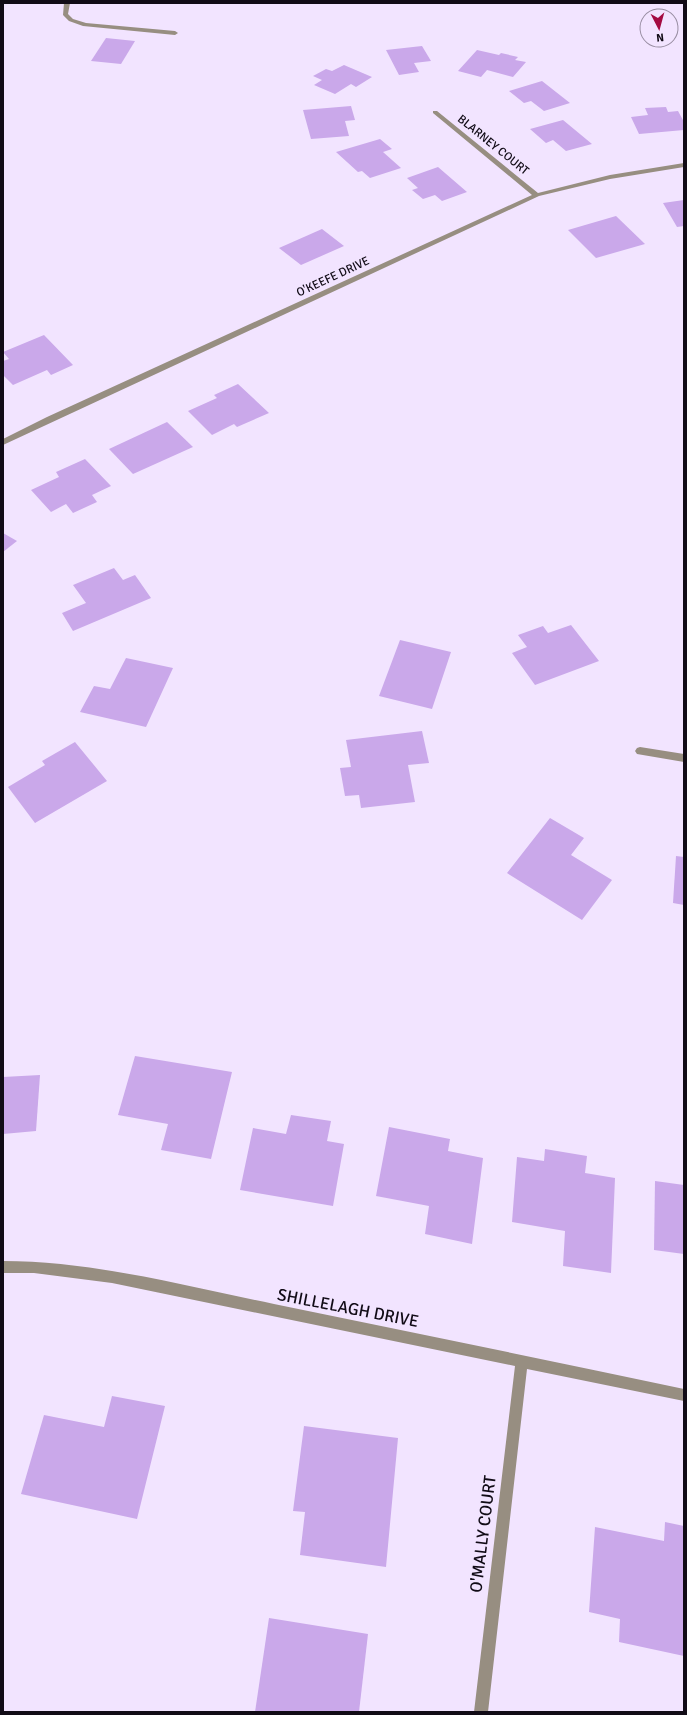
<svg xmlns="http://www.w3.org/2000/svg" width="687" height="1715" viewBox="0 0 687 1715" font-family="Signika,sans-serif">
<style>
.building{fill:#caa8ea}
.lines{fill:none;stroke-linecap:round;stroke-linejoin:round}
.service{fill:#978e81;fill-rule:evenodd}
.minor{fill:#978e81;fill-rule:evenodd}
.labels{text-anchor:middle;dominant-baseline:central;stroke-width:3.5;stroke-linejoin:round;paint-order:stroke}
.far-street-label{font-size:12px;fill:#110b16;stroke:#f2e4ff}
.near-street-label{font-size:17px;fill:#110b16;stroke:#f2e4ff}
</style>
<rect width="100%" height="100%" fill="#f2e4ff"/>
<!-- building -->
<g class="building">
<path d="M 106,38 L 135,41 L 121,64 L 91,61 Z"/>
<path d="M 422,46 L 431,61 L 414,63 L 419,72 L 399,75 L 386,50 Z"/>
<path d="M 477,50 L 499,55 L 501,53 L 518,57 L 515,60 L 526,62 L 513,77 L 487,70 L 481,77 L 458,71 Z"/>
<path d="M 344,65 L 372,77 L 356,87 L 351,84 L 335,94 L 314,85 L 322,80 L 313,76 L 326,69 L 332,71 Z"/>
<path d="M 542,81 L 570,103 L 544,111 L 531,101 L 524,103 L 509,91 Z"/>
<path d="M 351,106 L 355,120 L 345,121 L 349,136 L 311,139 L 303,110 Z"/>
<path d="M 666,107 L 668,112 L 678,111 L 684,122 L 684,130 L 639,134 L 631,117 L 648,115 L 645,108 Z"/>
<path d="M 563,120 L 592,144 L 566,151 L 553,140 L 546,143 L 530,129 Z"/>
<path d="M 380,139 L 392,149 L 383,152 L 401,168 L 370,178 L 362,171 L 358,172 L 336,152 Z"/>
<path d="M 438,167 L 467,192 L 442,201 L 435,195 L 423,199 L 412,190 L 418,188 L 407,178 Z"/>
<path d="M 684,200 L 684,226 L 677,227 L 663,203 Z"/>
<path d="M 616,216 L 645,244 L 596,258 L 568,230 Z"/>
<path d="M 322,229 L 344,246 L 301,265 L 279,248 Z"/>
<path d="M 44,335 L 73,365 L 51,375 L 47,370 L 13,385 L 3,375 L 3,361 L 9,359 L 3,352 Z"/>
<path d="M 238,384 L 269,413 L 237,427 L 234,424 L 212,435 L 188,411 L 217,398 L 214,395 Z"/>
<path d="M 167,422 L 193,447 L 133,474 L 109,449 Z"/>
<path d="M 85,459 L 111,486 L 92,495 L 97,502 L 73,513 L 66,504 L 51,512 L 31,490 L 59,477 L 56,472 Z"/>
<path d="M 3,533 L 17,541 L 3,552 Z"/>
<path d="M 114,568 L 123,580 L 135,575 L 151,598 L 73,631 L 62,613 L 86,603 L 73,585 Z"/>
<path d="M 571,625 L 599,661 L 535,685 L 512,653 L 527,647 L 518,635 L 543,626 L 548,633 Z"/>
<path d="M 400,640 L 451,652 L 432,709 L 379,696 Z"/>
<path d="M 126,658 L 173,668 L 146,727 L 80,712 L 94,686 L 110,689 Z"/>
<path d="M 422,731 L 429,763 L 408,765 L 415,802 L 361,808 L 359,795 L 345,796 L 340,768 L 351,767 L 346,740 Z"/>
<path d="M 75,742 L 107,781 L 35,823 L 8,787 L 45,765 L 42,761 Z"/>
<path d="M 550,818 L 584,838 L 571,855 L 612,880 L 582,920 L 507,873 Z"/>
<path d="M 676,856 L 684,857 L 684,905 L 673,903 Z"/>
<path d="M 135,1056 L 232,1072 L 211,1159 L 161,1150 L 168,1124 L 118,1115 Z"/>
<path d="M 40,1075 L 36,1131 L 3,1134 L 3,1077 Z"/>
<path d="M 291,1115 L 331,1121 L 327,1141 L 344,1144 L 333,1206 L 240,1190 L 253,1128 L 286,1134 Z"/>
<path d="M 389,1127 L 450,1139 L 448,1151 L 483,1158 L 472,1244 L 425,1234 L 429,1206 L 376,1196 Z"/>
<path d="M 545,1149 L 587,1156 L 585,1173 L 615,1178 L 611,1273 L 563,1266 L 565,1231 L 512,1222 L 517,1157 L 544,1161 Z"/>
<path d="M 655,1181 L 684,1185 L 684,1254 L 654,1250 Z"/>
<path d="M 112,1396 L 165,1406 L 137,1519 L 21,1494 L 44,1415 L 104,1427 Z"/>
<path d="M 304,1426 L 398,1438 L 386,1567 L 300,1555 L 305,1512 L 293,1511 Z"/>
<path d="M 665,1522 L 684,1526 L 684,1656 L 619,1642 L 620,1619 L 589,1612 L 595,1527 L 664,1541 Z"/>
<path d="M 269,1618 L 368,1634 L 359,1712 L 255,1712 Z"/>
</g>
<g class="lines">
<!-- service -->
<path class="service" d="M 64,3 L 70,3 L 68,14 L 73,19 L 86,23 L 175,31 L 178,33 L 175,35 L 83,26 L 69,21 L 63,15 Z"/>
<!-- minor -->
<g class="minor">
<path d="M 433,111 L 437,111 L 538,193 L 610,175 L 684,163 L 684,167 L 610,179 L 539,196 L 3,445 L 3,439 L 47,417 L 532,195 L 433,113 Z"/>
<path d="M 640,747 L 684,754 L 684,762 L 637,754 L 635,751 L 637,748 Z"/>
<path d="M 3,1261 C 94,1261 185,1286 274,1304 C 411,1332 547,1360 684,1389 L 684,1401 L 527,1369 L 488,1712 L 474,1712 L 515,1366 L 112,1283 L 34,1273 L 3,1273 Z"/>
</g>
</g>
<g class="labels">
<!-- far-street labels -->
<g class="far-street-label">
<text transform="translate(493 145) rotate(39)">BLARNEY COURT</text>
<text transform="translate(333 277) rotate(-25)">O'KEEFE DRIVE</text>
</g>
<!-- near-street labels -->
<g class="near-street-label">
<text transform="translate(348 1308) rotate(11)">SHILLELAGH DRIVE</text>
<text transform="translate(483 1534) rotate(-83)">O'MALLY COURT</text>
</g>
</g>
<!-- border -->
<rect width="687" height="1715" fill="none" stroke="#110b16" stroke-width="8"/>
<!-- north arrow -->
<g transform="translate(659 28) rotate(174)"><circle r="19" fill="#f2e4ff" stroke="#988da2"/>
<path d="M0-3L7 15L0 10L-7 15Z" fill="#a40a42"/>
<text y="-6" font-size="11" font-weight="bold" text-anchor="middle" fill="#110b16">N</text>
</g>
</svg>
